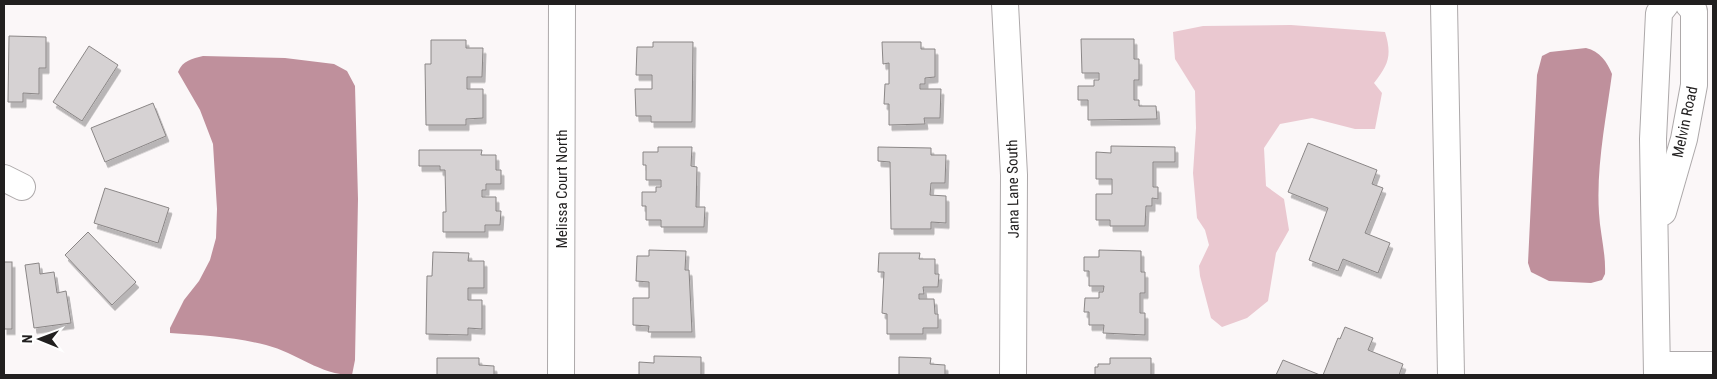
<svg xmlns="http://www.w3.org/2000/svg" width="1717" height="379" viewBox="0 0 1717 379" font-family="'Roboto Condensed',sans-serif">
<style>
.green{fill:#eac8d0}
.water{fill:#bf909c}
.building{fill:#d6d2d3;stroke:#8a8686;filter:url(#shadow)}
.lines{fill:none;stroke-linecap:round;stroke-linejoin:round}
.minor-casing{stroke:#ada9aa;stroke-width:28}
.minor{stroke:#fff;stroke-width:26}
.labels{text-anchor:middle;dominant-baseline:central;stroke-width:4.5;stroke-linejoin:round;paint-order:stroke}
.street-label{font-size:15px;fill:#211f1f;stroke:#fff}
</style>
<defs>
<filter id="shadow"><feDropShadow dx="3" dy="5.5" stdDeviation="0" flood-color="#0004"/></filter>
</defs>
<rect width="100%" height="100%" fill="#fbf7f8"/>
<!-- green -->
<path class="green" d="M 1291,25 L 1385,32 C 1392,55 1389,64 1374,83 L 1382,93 L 1375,129 L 1355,129 L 1312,118 L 1280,124 L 1264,148 L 1266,186 L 1284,199 L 1289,230 L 1276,253 L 1268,301 L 1247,318 L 1222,327 L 1211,318 L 1200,276 L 1199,266 L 1209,245 L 1205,230 L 1197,218 L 1193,173 L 1196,128 L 1195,91 L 1175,59 L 1173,32 L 1203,26 Z"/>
<!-- water -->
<g class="water">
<path d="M 1586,48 C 1600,51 1607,62 1612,74 C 1606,119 1596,167 1599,213 C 1600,233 1606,253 1605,274 L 1602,280 L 1591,283 L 1549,281 L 1531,272 L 1528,263 L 1537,75 L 1542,56 L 1550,52 Z"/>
<path d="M 203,56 L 285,58 L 334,64 L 347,71 L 355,86 L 358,199 L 355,360 L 352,375 C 320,375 297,353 266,345 C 234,337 202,335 170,333 L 170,328 L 184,300 L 199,281 L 210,260 L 216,238 L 217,209 L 213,144 L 200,110 L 178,72 C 183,60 192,59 203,56 Z"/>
</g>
<!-- building -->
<g class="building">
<path d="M 9,36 L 46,37 L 46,68 L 39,68 L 39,94 L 23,93 L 23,102 L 8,102 Z"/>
<path d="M 1081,39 L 1134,39 L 1134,59 L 1139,59 L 1139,80 L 1134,80 L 1134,100 L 1139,100 L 1139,106 L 1156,106 L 1157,119 L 1088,120 L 1088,100 L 1078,100 L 1078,86 L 1094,86 L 1094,80 L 1099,80 L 1099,73 L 1082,73 Z"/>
<path d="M 431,40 L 466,40 L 466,48 L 483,48 L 482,77 L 467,77 L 467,89 L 483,89 L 483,118 L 466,119 L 466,125 L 426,125 L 425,64 L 431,64 Z"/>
<path d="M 653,42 L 693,42 L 692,122 L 651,122 L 651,116 L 636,116 L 635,89 L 652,89 L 652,75 L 636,75 L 637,47 L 653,47 Z"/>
<path d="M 882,42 L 921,42 L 921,49 L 935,49 L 935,77 L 925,78 L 925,84 L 920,84 L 920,89 L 941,89 L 940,118 L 924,118 L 925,124 L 889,125 L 889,104 L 884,104 L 885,84 L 889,84 L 889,63 L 883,64 Z"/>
<path d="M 89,46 L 118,65 L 82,121 L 53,102 Z"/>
<path d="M 153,103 L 166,136 L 105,162 L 91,128 Z"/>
<path d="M 1308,143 L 1377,170 L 1372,184 L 1383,188 L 1365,233 L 1390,243 L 1378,273 L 1343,259 L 1338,271 L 1309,260 L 1328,208 L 1288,192 Z"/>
<path d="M 1111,146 L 1175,147 L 1175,162 L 1153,162 L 1153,187 L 1158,187 L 1158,199 L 1152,198 L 1152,206 L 1146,206 L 1145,226 L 1110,226 L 1110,220 L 1096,220 L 1096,194 L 1112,194 L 1112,179 L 1096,179 L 1096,152 L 1111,153 Z"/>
<path d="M 658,147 L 692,147 L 691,166 L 697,167 L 696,207 L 705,207 L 704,227 L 661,227 L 661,220 L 646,220 L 646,206 L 642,206 L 642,192 L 656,192 L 656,187 L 661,187 L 661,180 L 646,180 L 646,165 L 643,165 L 643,152 L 658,152 Z"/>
<path d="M 878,147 L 931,148 L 931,155 L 946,155 L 945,183 L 931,183 L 930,195 L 946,196 L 946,223 L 931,222 L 931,229 L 891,229 L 890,162 L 878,161 Z"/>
<path d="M 419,150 L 482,150 L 481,155 L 496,155 L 496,170 L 501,170 L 501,184 L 486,184 L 486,190 L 482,190 L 482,197 L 496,197 L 496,211 L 501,211 L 500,225 L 485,225 L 485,232 L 443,232 L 443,212 L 446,212 L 445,170 L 440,170 L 440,166 L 419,166 Z"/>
<path d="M 105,188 L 169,208 L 158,243 L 94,223 Z"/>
<path d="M 88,232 L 136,282 L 112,305 L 65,255 Z"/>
<path d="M 649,250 L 686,251 L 685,270 L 689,270 L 692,332 L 648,332 L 649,326 L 633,325 L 633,298 L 649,298 L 649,282 L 636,281 L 637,256 L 649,256 Z"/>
<path d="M 1099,250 L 1141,251 L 1141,272 L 1145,272 L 1145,293 L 1140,293 L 1140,313 L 1145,313 L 1145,335 L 1103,333 L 1104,325 L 1089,325 L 1089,312 L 1084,312 L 1085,298 L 1099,298 L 1099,292 L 1103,292 L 1104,286 L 1089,286 L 1089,271 L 1084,271 L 1084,257 L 1099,257 Z"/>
<path d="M 433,252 L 469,253 L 468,261 L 484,261 L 484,288 L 468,288 L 468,300 L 482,300 L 482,329 L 468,328 L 468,335 L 426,334 L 427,276 L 432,276 Z"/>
<path d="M 879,253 L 920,253 L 919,259 L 935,259 L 935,274 L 939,274 L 938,287 L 923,287 L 924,294 L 919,294 L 919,299 L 934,299 L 935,314 L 938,314 L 938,328 L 923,328 L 923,334 L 887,334 L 887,314 L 882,313 L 884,272 L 878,272 Z"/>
<rect x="4" y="262" width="8" height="67"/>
<path d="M 39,263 L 40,274 L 54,272 L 57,293 L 66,291 L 71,323 L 34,328 L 25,265 Z"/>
<path d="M 1345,327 L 1373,338 L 1368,350 L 1403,364 L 1399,375 L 1323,375 L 1338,338 L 1340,339 Z"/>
<path d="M 654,356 L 701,357 L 701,375 L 639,375 L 639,362 L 654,363 Z"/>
<path d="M 899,357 L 931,358 L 930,364 L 945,365 L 945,375 L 899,375 Z"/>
<path d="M 437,358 L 479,358 L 479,365 L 494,366 L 494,375 L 437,375 Z"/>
<path d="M 1110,358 L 1151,358 L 1151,375 L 1095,375 L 1095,367 L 1098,367 L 1098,364 L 1110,364 Z"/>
<path d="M 1283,360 L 1320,375 L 1276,375 Z"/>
</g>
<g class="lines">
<defs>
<g id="minor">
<path d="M 1005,4 L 1014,175 L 1013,375"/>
<path d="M 1444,4 L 1451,375"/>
<path d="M 4,178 L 22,187"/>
<path d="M 1663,212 L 1684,139 L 1694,85 L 1694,11 L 1688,4"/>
<path d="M 1657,365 L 1713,365"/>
<path d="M 561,375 L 562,4"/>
<path d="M 1657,375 L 1653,139 L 1659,13 L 1666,4"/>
</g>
</defs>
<!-- minor casing -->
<use href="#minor" class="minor-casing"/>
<!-- minor -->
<use href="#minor" class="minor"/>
</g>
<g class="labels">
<!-- street labels -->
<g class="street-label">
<text transform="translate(1685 122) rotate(-78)">Melvin Road</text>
<text transform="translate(562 189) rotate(-90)">Melissa Court North</text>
<text transform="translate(1013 189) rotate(-91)">Jana Lane South</text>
</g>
</g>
<!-- border -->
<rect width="1717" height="379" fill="none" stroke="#211f1f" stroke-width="10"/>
<!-- north arrow -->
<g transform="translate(40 339) rotate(271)" stroke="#ffffff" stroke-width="4" paint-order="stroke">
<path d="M0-4L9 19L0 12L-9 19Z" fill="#211f1f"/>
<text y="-8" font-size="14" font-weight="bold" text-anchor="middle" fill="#211f1f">N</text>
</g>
</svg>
